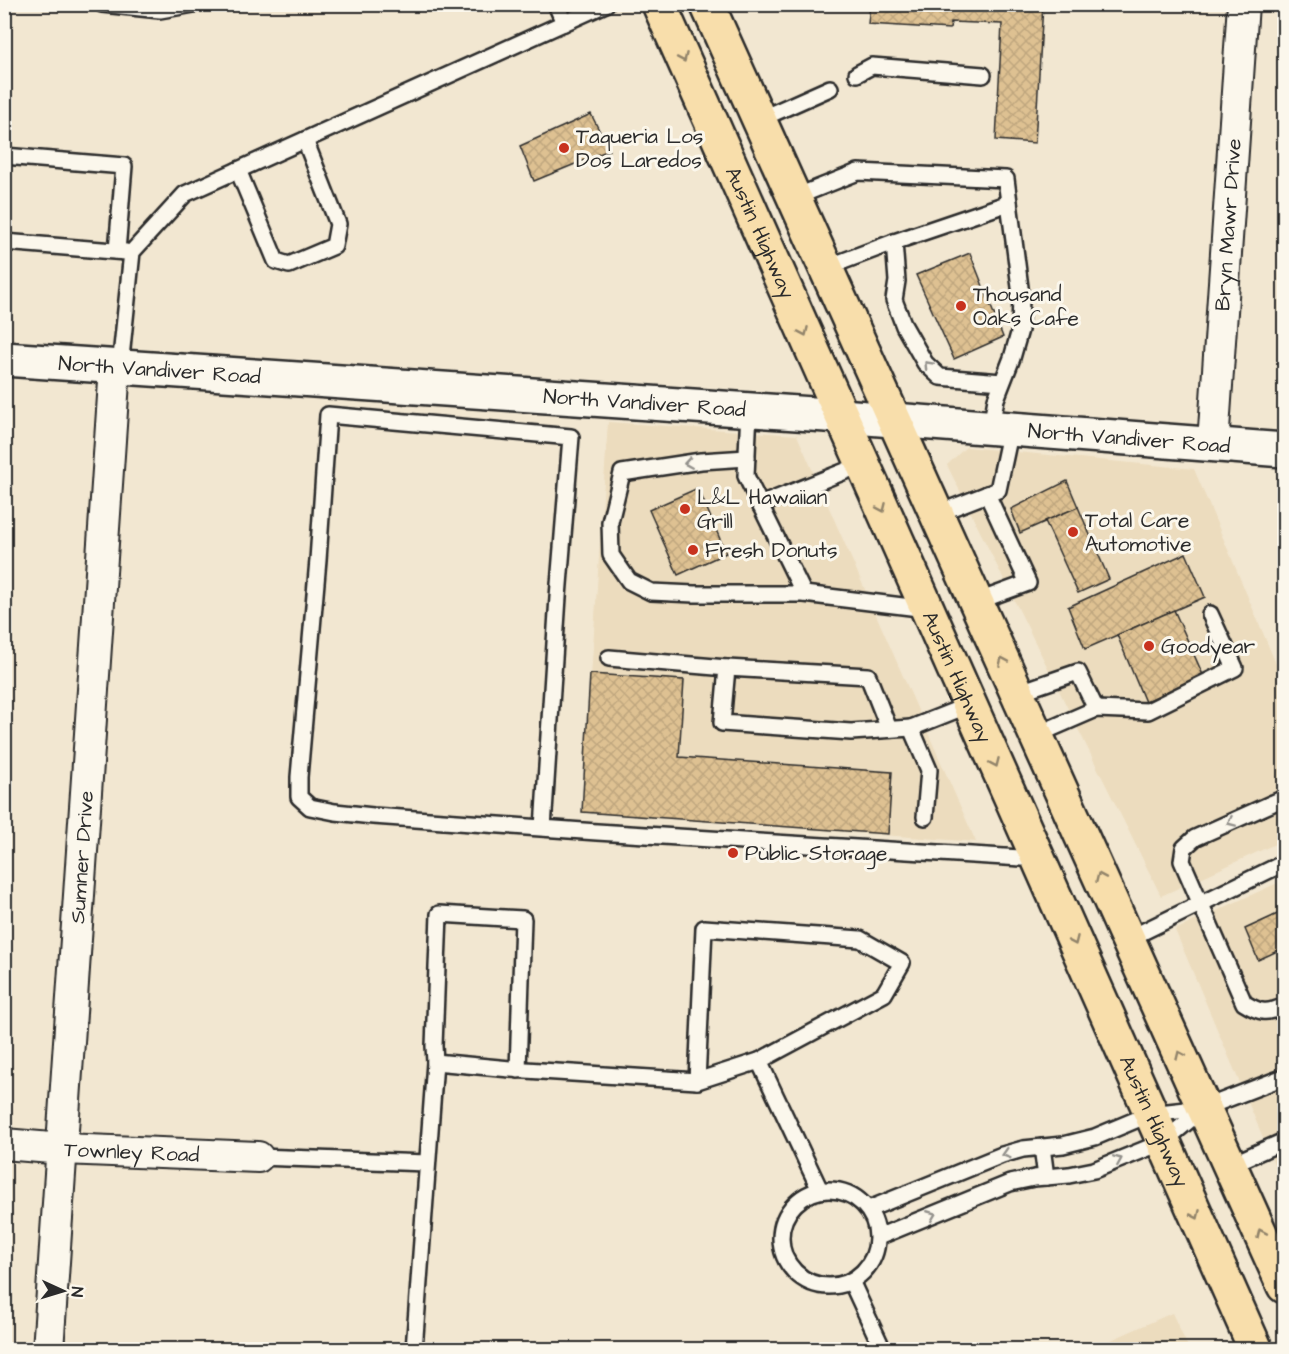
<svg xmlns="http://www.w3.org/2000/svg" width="1289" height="1354" viewBox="0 0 1289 1354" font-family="'Architects Daughter',sans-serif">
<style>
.built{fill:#ecdcbe}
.building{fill:url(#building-cross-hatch);stroke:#2b2b2b;stroke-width:1.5}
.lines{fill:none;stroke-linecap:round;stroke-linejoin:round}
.lane-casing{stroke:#2b2b2b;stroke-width:20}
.street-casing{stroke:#2b2b2b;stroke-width:34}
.secondary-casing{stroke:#2b2b2b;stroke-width:38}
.primary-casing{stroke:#2b2b2b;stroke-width:38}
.lane{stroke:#fbf7ec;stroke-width:15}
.street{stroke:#fbf7ec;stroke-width:30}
.secondary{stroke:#fbf7ec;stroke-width:33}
.primary{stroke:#f8deab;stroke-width:33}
.oneway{stroke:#92846b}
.oneway2{stroke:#93918c}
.poi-dot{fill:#c8321e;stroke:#fbf7ec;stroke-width:2}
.labels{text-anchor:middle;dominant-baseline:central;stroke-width:6;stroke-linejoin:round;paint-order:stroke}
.poi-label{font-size:21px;fill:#2b2b2b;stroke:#fbf7ec;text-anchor:start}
.street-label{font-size:21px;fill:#2b2b2b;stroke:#fbf7ec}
</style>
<defs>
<pattern id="building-cross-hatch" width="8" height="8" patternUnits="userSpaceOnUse" patternTransform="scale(1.5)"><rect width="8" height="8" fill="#dec192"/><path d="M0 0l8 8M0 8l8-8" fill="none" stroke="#bfa67e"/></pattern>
</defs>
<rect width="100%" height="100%" fill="#f2e7d1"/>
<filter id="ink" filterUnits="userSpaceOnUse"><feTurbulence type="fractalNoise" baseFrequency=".0167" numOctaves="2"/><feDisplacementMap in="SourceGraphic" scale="12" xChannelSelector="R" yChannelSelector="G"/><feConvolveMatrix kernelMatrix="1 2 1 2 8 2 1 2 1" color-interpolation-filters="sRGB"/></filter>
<g filter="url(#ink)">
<!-- built -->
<g class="built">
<path d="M 608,422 L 797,435 L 976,842 L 582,812 Z"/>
<path d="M 966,447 L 1194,469 L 1279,671 L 1284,669 L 1284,840 L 1161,896 L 947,465 Z"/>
<path d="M 1284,880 L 1284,1187 L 1175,930 Z"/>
<path d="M 1172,1313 L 1189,1349 L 1091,1349 Z"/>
</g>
<!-- building -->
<g class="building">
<path d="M 870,4 L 1043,4 L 1035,143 L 996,140 L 1002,24 L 951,22 L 950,29 L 868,24 Z"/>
<path d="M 591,114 L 609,150 L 534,181 L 520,146 Z"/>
<path d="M 970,253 L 1003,337 L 954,359 L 916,275 Z"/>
<path d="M 1067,481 L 1078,507 L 1020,533 L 1011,509 Z"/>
<path d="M 698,488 L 726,553 L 678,575 L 649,510 Z"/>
<path d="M 1078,507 L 1109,579 L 1078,593 L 1045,521 Z"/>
<path d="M 1186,553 L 1205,597 L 1085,649 L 1068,607 Z"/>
<path d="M 1174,610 L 1203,675 L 1145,702 L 1117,635 Z"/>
<path d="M 590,674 L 684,680 L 679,757 L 892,772 L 888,834 L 582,812 Z"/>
<path d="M 1284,911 L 1284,948 L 1258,960 L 1245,929 Z"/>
</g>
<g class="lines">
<defs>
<g id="lane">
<path d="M 102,4 L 160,10 L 194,4"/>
<path d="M 556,4 L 564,23"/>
<path d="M 857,74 L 872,66 L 983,75"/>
<path d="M 758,120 L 830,88"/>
<path d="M 4,156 L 124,166 L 117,251"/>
<path d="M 238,170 L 276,261 L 289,265 L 334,246 L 338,224 L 305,140"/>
<path d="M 793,198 L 858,172 L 1006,179 L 1021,295 L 1020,330 L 1012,358 L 996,399 L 991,427"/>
<path d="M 4,242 L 126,252"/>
<path d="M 894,242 L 897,281 L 894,300 L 904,326 L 925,363 L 940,377 L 1002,382"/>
<path d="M 825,268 L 894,242 L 1009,203"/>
<path d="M 120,367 L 132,252 L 185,194 L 606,4"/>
<path d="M 749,410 L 746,476 L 804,594 L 927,609"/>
<path d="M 747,458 L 701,461 L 622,473 L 610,522 L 611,555 L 629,581 L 651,592 L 694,594 L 804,594"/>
<path d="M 760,505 L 863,464"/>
<path d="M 936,514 L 998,490 L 1011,429"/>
<path d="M 976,602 L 1028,583 L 987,494"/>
<path d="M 609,658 L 727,668 L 722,723 L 851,732 L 911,728"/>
<path d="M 727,668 L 868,676 L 889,729"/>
<path d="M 1017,693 L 1078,672 L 1096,709"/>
<path d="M 1036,735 L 1096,709 L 1148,711 L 1235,668 L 1210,614"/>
<path d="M 1284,798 L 1195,838 L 1184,848 L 1182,861 L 1244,1003 C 1260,1013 1267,1014 1284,1006"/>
<path d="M 925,817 L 929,770 L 911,728 L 969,705"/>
<path d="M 543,828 L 558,597 L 571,437 L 328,415 L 318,560 L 299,777 L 299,797 L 310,807 L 335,812 L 373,816 L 597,832 L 1038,859"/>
<path d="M 1128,939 L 1284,863"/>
<path d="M 435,1062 L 434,1046 L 439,914 L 523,919 L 518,1070"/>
<path d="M 697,1081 L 704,928 L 860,939 L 902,963 L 884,994 L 759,1061"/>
<path d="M 1042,1147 L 1046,1177"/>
<path d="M 258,1157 L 427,1163"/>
<path d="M 1230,1165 L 1284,1141"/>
<circle cx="829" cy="1238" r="48"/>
<path d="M 869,1209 L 1002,1155 L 1023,1149 L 1063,1145 L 1095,1137 L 1150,1114 L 1204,1108 L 1284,1077"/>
<path d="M 878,1237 L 1010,1183 L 1034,1178 L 1069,1175 L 1094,1170 L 1163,1142 L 1204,1108"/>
<path d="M 851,1281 L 883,1350"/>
<path d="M 414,1350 L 435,1062 L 510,1069 L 697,1081 L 759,1061 L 820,1190"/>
</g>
<g id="street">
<path id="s1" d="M 1213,444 L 1243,4"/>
<path id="s2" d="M 4,1144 L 63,1149 L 258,1157"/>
<path id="s3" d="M 48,1350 L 115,367"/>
</g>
<g id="secondary">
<path id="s4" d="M 4,359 L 841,416 L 1284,450"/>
</g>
<g id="primary">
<path id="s5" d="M 659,4 L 1256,1350"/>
<path d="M 707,4 L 1284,1286"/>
</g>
</defs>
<!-- lane casing -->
<use href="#lane" class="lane-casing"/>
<!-- street casing -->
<use href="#street" class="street-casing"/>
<!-- secondary casing -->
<use href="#secondary" class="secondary-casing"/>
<!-- primary casing -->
<use href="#primary" class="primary-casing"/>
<!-- lane -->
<use href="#lane" class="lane"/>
<!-- street -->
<use href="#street" class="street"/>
<!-- secondary -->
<use href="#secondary" class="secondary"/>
<!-- primary -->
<use href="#primary" class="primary"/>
</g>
<!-- one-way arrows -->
<defs><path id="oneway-chevron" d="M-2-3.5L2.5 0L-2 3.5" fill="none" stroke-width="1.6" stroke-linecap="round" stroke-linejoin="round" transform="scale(1.5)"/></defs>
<g class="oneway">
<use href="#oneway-chevron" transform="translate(683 58) rotate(66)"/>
<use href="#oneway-chevron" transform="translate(804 332) rotate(66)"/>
<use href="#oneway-chevron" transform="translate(882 508) rotate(66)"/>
<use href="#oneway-chevron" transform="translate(1003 661) rotate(-114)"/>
<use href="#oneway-chevron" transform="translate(995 763) rotate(66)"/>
<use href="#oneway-chevron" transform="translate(1100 877) rotate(-114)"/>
<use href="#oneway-chevron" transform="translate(1074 941) rotate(66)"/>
<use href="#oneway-chevron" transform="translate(1180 1055) rotate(-114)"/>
<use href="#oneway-chevron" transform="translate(1196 1215) rotate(66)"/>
<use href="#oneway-chevron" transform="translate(1261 1233) rotate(-114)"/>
</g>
<g class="oneway2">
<use href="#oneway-chevron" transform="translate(928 365) rotate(-133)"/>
<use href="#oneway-chevron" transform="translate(688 463) rotate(171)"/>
<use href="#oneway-chevron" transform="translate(1231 822) rotate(156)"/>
<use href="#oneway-chevron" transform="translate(1006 1154) rotate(163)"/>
<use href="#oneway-chevron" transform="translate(1118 1160) rotate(-23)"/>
<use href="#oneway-chevron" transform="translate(932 1215) rotate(-22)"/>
</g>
</g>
<!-- markers -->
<g class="poi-dot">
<circle cx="564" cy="148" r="6"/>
<circle cx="961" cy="306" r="6"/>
<circle cx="685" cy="509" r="6"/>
<circle cx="1073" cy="532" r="6"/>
<circle cx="693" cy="550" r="6"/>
<circle cx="1149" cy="646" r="6"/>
<circle cx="733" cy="853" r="6"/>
</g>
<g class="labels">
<!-- poi labels -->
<g class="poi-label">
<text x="576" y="136">Taqueria Los<tspan x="576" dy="24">Dos Laredos</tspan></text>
<text x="973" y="294">Thousand<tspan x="973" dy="24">Oaks Cafe</tspan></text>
<text x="697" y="497">L&amp;L Hawaiian<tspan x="697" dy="24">Grill</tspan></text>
<text x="1085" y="520">Total Care<tspan x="1085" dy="24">Automotive</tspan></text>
<text x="705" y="550">Fresh Donuts</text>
<text x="1161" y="646">Goodyear</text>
<text x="745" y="853">Public Storage</text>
</g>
<!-- street labels -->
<g class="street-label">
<text stroke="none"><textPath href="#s1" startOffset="220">Bryn Mawr Drive</textPath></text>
<text stroke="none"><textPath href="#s5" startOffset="250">Austin Highway</textPath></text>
<text stroke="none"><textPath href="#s4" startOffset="156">North Vandiver Road</textPath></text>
<text stroke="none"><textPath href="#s4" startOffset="642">North Vandiver Road</textPath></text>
<text stroke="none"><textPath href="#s4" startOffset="1128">North Vandiver Road</textPath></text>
<text stroke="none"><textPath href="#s5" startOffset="736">Austin Highway</textPath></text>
<text stroke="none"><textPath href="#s3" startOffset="494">Sumner Drive</textPath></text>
<text stroke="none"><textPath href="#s5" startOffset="1222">Austin Highway</textPath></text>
<text stroke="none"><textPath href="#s2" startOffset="128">Townley Road</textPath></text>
</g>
</g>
<!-- margin -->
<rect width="1289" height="1354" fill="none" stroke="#fbf7ec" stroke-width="24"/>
<rect x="12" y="12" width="1265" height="1330" fill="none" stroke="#2b2b2b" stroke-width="2" filter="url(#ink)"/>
<!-- north arrow -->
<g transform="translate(63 1291) rotate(94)" stroke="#fbf7ec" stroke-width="4.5" paint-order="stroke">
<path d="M0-4.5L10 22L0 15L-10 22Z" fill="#2b2b2b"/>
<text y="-9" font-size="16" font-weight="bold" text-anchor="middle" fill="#2b2b2b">N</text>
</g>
</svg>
